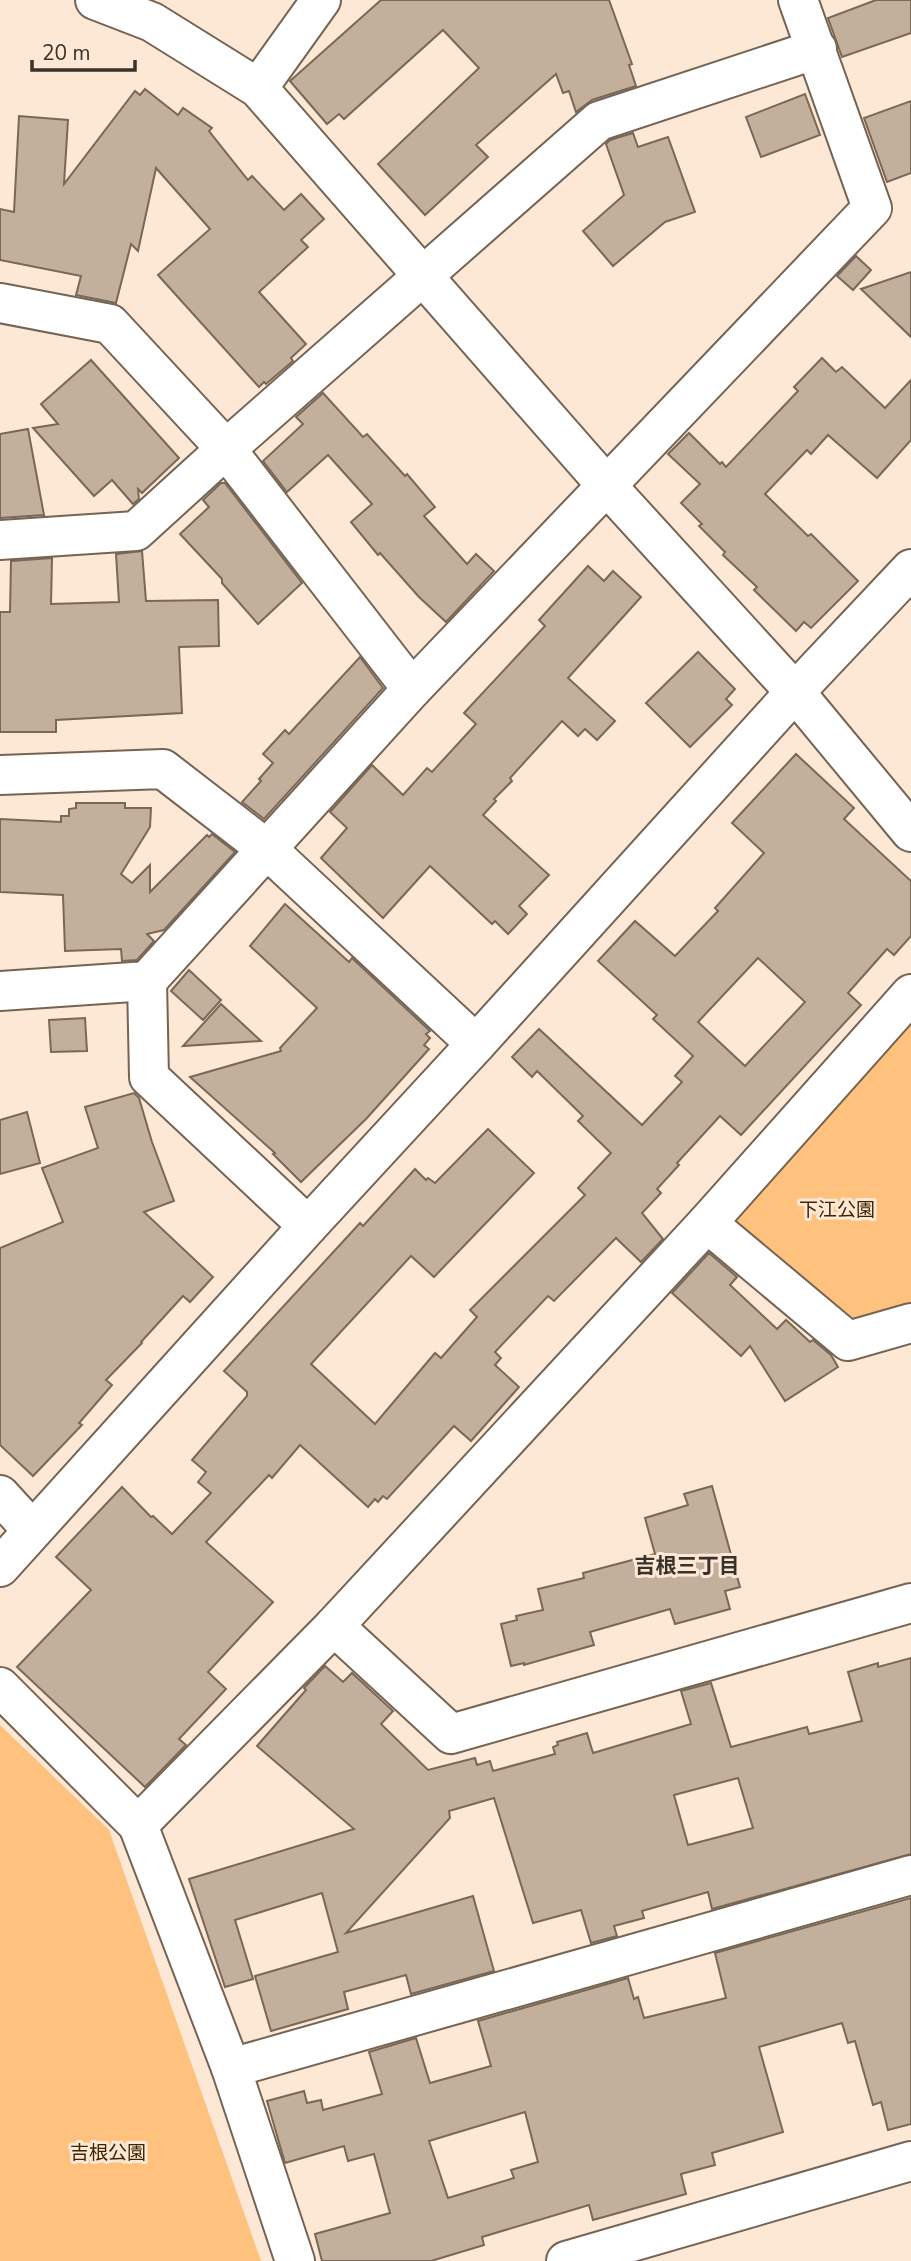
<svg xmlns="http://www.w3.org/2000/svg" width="911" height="2261" viewBox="0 0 911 2261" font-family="'Nunito Sans','Noto Sans JP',sans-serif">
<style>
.green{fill:#fec17e}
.building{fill:#c2b09d;stroke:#796856;stroke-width:2;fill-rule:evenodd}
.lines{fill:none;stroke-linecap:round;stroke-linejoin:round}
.minor-casing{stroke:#756453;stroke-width:42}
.minor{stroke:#fff;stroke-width:38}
.labels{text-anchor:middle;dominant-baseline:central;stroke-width:6;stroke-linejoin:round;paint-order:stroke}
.park-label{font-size:19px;fill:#3f2401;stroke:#fce8d4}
.neighbourhood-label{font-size:21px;font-weight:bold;fill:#39322a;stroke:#fce8d4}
</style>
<rect width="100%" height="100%" fill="#fce8d4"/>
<!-- green -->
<g class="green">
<path d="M 911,1014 L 911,1307 L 858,1322 L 732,1221 Z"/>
<path d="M 0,1725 L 109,1830 L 261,2261 L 0,2261 Z"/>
</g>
<!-- building -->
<g class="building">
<path d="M 381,0 L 609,0 L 632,64 L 629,65 L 636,86 L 592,100 L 576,112 L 569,91 L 563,93 L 556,74 L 476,145 L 488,157 L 425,215 L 378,164 L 479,68 L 443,30 L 344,119 L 339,114 L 327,124 L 290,81 Z"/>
<path d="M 876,0 L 911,0 L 911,33 L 842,57 L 828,18 Z"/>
<path d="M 145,89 L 178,115 L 183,108 L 212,128 L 209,131 L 248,180 L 252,176 L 284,210 L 301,194 L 324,219 L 301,240 L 308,247 L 259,292 L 306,344 L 291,358 L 293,361 L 266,384 L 264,382 L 259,387 L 158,275 L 210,229 L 156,168 L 138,251 L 131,244 L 116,303 L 76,295 L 81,276 L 0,260 L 0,209 L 14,212 L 19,116 L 68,120 L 64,184 L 135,91 L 140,95 Z"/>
<path d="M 805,94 L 820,135 L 761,157 L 746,117 Z"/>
<path d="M 911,101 L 911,173 L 887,182 L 864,118 Z"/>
<path d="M 633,133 L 638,147 L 668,137 L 695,212 L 665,222 L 613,266 L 583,231 L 624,195 L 606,144 L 610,140 Z"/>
<path d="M 856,256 L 871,270 L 853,290 L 837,276 Z"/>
<path d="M 911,272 L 911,337 L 861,289 Z"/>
<path d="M 822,358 L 836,372 L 842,367 L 885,408 L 911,380 L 911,440 L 877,478 L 828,435 L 811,454 L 807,450 L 765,494 L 808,536 L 811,534 L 858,581 L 811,628 L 804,622 L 796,631 L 754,590 L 757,587 L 723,555 L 725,552 L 699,526 L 702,524 L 681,503 L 700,484 L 668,454 L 689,433 L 720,464 L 722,462 L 726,467 L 798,391 L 794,387 Z"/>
<path d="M 91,360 L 179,458 L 142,493 L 138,489 L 139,499 L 133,504 L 112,480 L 94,496 L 33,428 L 58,424 L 41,404 Z"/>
<path d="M 323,393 L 363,437 L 367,434 L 405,476 L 407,474 L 435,507 L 424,516 L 467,564 L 476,554 L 494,571 L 446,622 L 419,597 L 380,553 L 378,555 L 351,522 L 372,504 L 328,455 L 287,492 L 263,461 L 303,424 L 296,417 Z"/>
<path d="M 28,429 L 44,515 L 0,518 L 0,434 Z"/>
<path d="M 221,483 L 225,483 L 302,583 L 258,624 L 222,583 L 222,579 L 180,534 L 209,507 L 203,500 Z"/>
<path d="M 142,551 L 146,601 L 218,600 L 219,646 L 179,647 L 182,713 L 56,720 L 56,732 L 0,732 L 0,612 L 10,612 L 11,561 L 52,558 L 51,604 L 119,602 L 116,554 Z"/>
<path d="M 588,566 L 604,581 L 613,571 L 641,597 L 568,678 L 615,721 L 597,740 L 585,729 L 578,736 L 562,721 L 510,778 L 512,781 L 494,799 L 496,801 L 483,815 L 549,875 L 519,906 L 527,914 L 508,934 L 495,921 L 492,924 L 430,866 L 383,918 L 321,858 L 347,828 L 330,812 L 372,765 L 403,795 L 427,768 L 432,772 L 476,724 L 464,713 L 545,626 L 539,620 Z"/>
<path d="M 698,652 L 735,689 L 726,699 L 732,705 L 690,747 L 646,703 Z"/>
<path d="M 360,657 L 383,688 L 264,819 L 242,802 L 261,781 L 259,779 L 273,763 L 263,754 L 285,730 L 289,734 Z"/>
<path d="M 796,754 L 854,808 L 844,819 L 911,881 L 911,936 L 894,955 L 887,949 L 848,993 L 861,1005 L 741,1135 L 720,1116 L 677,1163 L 679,1165 L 657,1189 L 661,1193 L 642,1213 L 663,1239 L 641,1262 L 616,1238 L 554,1301 L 548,1296 L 495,1352 L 501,1358 L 495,1365 L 519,1387 L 471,1441 L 454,1426 L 387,1499 L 383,1496 L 378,1502 L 375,1499 L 368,1507 L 300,1445 L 272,1478 L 269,1475 L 206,1542 L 273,1602 L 208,1672 L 226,1689 L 179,1739 L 186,1745 L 145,1787 L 17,1667 L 91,1590 L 56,1557 L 122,1487 L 151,1517 L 153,1516 L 172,1534 L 211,1493 L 198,1482 L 206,1472 L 192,1460 L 247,1396 L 247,1392 L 224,1371 L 360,1223 L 363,1226 L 415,1169 L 426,1180 L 428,1178 L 435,1183 L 488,1129 L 534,1173 L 434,1277 L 411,1256 L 311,1364 L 375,1424 L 435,1353 L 441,1358 L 477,1317 L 470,1310 L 585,1195 L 578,1188 L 611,1153 L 578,1121 L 583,1116 L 537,1071 L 532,1077 L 512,1057 L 539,1029 L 642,1125 L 682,1082 L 675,1076 L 693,1056 L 653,1019 L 657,1015 L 598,961 L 635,921 L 675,956 L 718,911 L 715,908 L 764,853 L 732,823 ZM 758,958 L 805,1002 L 745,1066 L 698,1022 Z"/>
<path d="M 76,803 L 125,803 L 125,808 L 151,808 L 150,827 L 121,874 L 132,883 L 150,865 L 150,892 L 207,835 L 209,837 L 212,834 L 235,852 L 164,930 L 147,934 L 154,941 L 137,960 L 122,961 L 121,949 L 65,951 L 63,895 L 0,892 L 0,819 L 61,822 L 61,816 L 69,816 L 69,809 L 76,808 Z"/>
<path d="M 285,904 L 349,962 L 352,958 L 430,1031 L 426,1034 L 430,1038 L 424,1045 L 429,1049 L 366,1119 L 301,1182 L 273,1154 L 275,1153 L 190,1077 L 281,1051 L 280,1048 L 317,1008 L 250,946 Z"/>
<path d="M 189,970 L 221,1000 L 203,1020 L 171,991 Z"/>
<path d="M 221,1004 L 261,1041 L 183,1046 Z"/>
<path d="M 85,1018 L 87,1051 L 51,1052 L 49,1020 Z"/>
<path d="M 134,1093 L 139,1098 L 152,1142 L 174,1201 L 144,1212 L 213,1277 L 190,1302 L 183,1296 L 141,1342 L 142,1343 L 106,1380 L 112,1385 L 79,1423 L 82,1425 L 33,1476 L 0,1445 L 0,1248 L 63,1222 L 42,1168 L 98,1148 L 85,1107 Z"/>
<path d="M 27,1112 L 40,1163 L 0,1174 L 0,1120 Z"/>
<path d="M 709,1253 L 737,1277 L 730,1285 L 777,1329 L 786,1320 L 810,1342 L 813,1340 L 831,1355 L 838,1367 L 785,1401 L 750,1346 L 741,1356 L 672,1293 Z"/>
<path d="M 712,1486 L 740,1587 L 725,1591 L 730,1609 L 675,1624 L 670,1609 L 590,1632 L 594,1645 L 524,1665 L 524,1663 L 511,1666 L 501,1624 L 517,1620 L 516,1616 L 543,1610 L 538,1589 L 584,1578 L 583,1573 L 655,1554 L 645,1518 L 688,1505 L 684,1494 Z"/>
<path d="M 911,1658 L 911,1854 L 712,1909 L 708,1892 L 642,1911 L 644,1918 L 614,1926 L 617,1936 L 591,1943 L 581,1910 L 533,1923 L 494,1798 L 449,1811 L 450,1818 L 346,1933 L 473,1896 L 494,1971 L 411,1994 L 406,1975 L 344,1992 L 348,2009 L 271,2031 L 255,1976 L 338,1952 L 322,1893 L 235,1920 L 253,1979 L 225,1987 L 189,1879 L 354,1829 L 257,1746 L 306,1690 L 304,1688 L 325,1666 L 343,1682 L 352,1673 L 393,1711 L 381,1724 L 428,1770 L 475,1758 L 477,1765 L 490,1761 L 493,1771 L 555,1754 L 553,1747 L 558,1745 L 557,1742 L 587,1733 L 593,1753 L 691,1724 L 681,1691 L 711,1683 L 731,1747 L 807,1727 L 809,1734 L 862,1721 L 848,1672 L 878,1663 L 878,1667 ZM 738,1778 L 753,1828 L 688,1845 L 674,1795 Z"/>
<path d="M 911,1898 L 911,2124 L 888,2130 L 881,2102 L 873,2105 L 855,2041 L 848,2043 L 842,2023 L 759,2047 L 783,2132 L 712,2153 L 715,2165 L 681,2174 L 686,2194 L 593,2220 L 589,2205 L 482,2237 L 484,2245 L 431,2261 L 322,2261 L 315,2234 L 390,2213 L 374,2154 L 348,2161 L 344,2146 L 285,2163 L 267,2101 L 304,2091 L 307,2103 L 321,2100 L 323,2110 L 382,2094 L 369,2052 L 416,2038 L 430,2083 L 491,2066 L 478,2021 L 628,1978 L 634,1999 L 638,1997 L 644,2018 L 726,1998 L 715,1953 ZM 525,2112 L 538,2162 L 511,2170 L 514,2178 L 448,2198 L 429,2141 Z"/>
</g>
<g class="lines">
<defs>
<g id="minor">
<path d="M 95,0 L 152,22 L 258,88 L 607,486 L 795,692 L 911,832"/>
<path d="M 258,88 L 321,0"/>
<path d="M 0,303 L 110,324 L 226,449 L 412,689"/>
<path d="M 0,540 L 136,531 L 226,449 L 599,121 L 817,49"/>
<path d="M 0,775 L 163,769 L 268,850 L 476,1044"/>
<path d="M 147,981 L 149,1077 L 308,1226"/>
<path d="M 0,991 L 147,981 L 412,689 L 872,208 L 798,0"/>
<path d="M 707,1223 L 848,1341 L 911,1323"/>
<path d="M 0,1495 L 32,1530"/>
<path d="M 0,1567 L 308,1226 L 476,1044 L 795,692 L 911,569"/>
<path d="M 334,1626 L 451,1734 L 911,1603"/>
<path d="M 0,1687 L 138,1825 L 231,2068 L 295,2261"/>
<path d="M 138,1825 L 334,1626 L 707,1223 L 911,994"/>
<path d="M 231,2068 L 911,1875"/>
<path d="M 566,2261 L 911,2161"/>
</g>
</defs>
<!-- minor casing -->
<use href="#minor" class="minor-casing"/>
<!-- minor -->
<use href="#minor" class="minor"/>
</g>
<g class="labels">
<!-- park labels -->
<g class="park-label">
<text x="837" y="1210">下江公園</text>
<text x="108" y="2153">吉根公園</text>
</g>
<!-- neighbourhood labels -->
<g class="neighbourhood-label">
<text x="687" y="1566">吉根三丁目</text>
</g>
</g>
<!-- scale -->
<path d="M32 60v10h103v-10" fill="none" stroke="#39322a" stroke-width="3.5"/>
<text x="42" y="60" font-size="21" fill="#39322a" stroke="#fce8d4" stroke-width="5" paint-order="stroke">20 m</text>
</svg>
